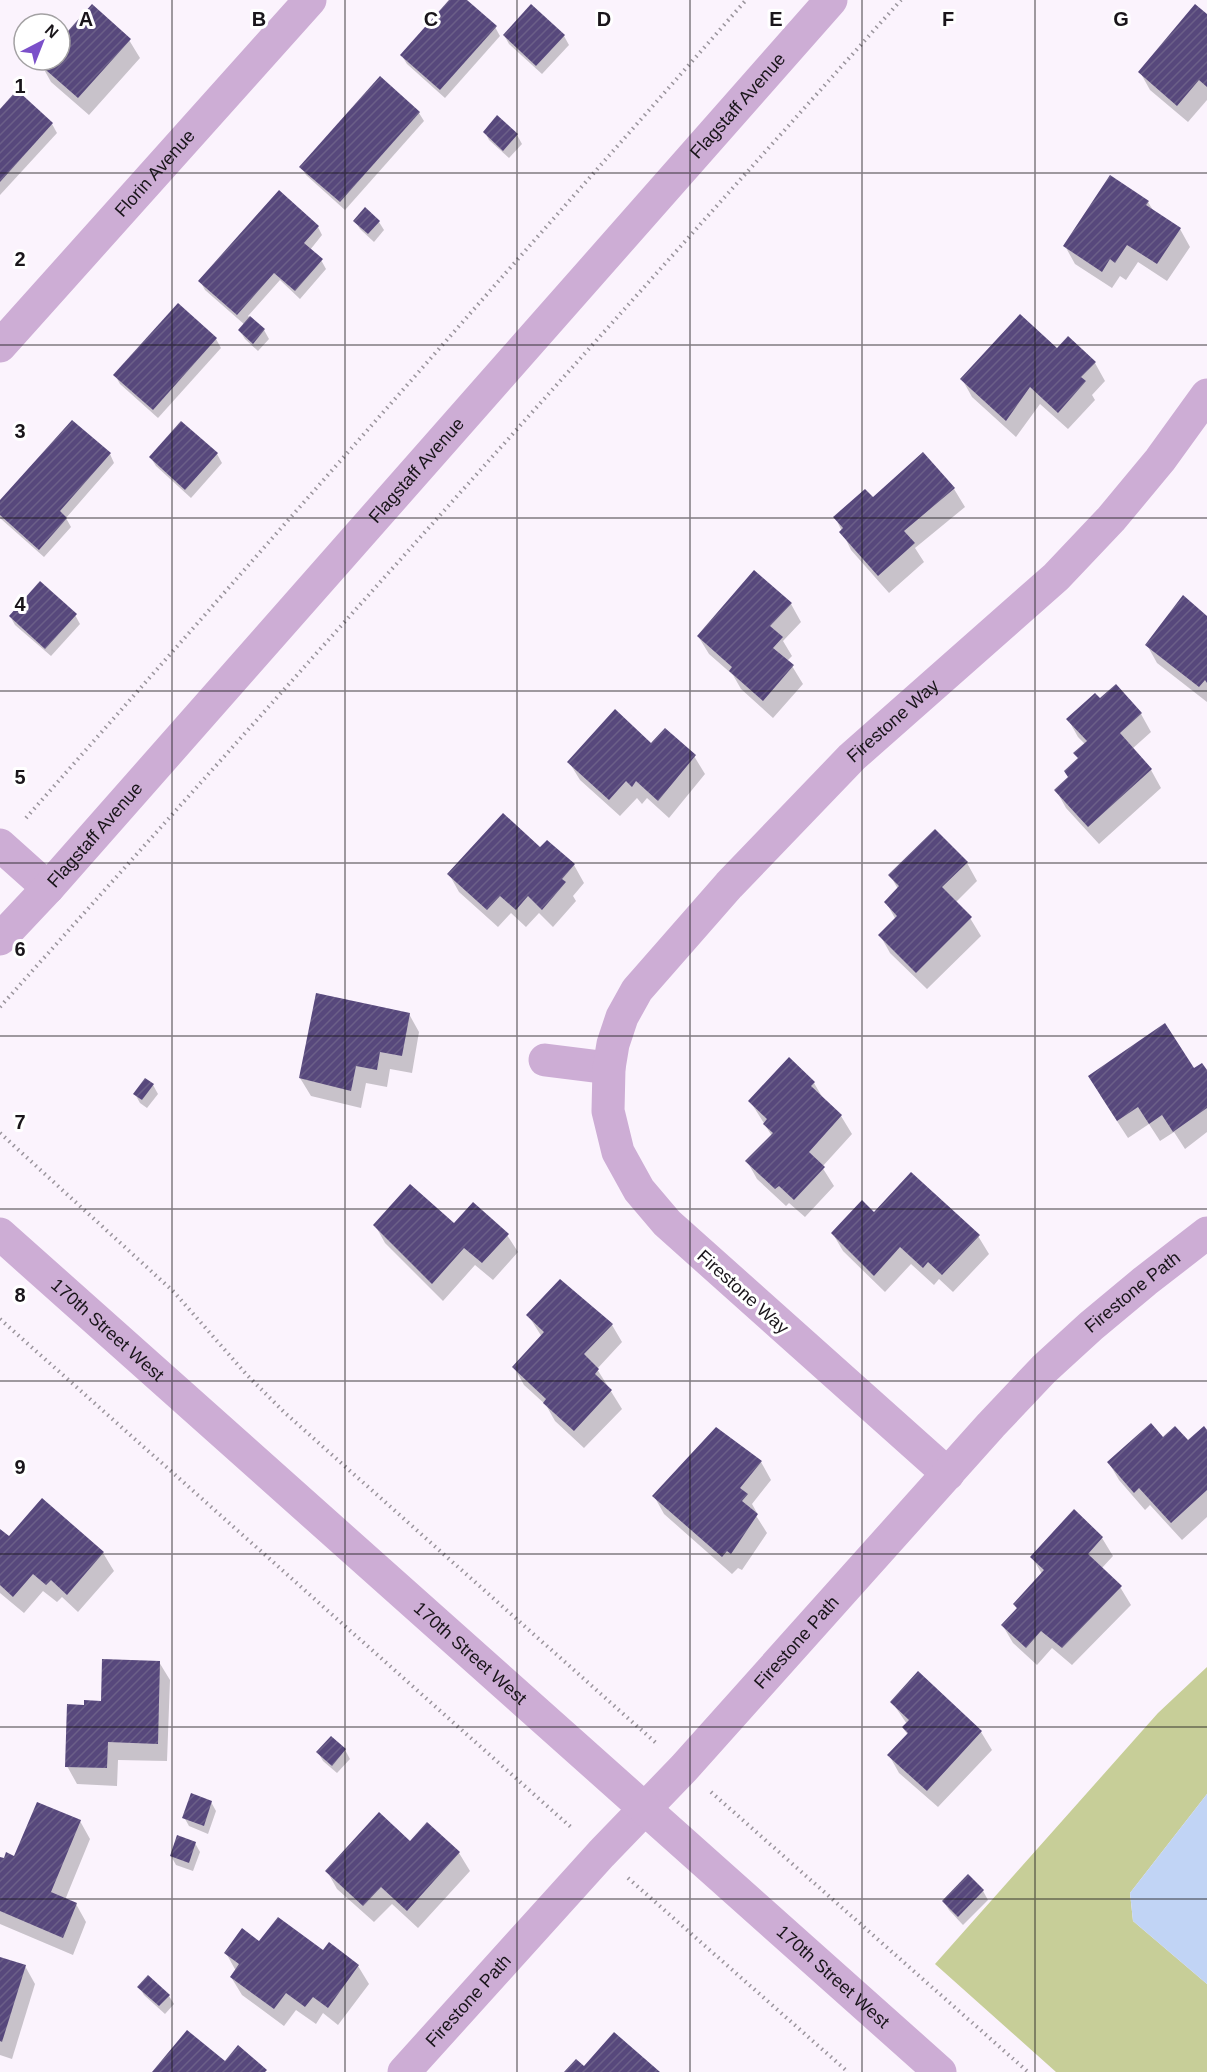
<svg xmlns="http://www.w3.org/2000/svg" width="1207" height="2072" viewBox="0 0 1207 2072" font-family="Arial,sans-serif">
<style>
.green{fill:#c7ce98}
.water{fill:#c1d4f5}
.shadow{fill:#0003}
.building{fill:url(#building-hatch)}
.lines{fill:none;stroke-linecap:round;stroke-linejoin:round}
.path{stroke:#9b959d;stroke-width:4;stroke-dasharray:1.5 4.5;stroke-linecap:butt}
.minor{stroke:#cdadd5;stroke-width:33}
.tertiary{stroke:#cdadd5;stroke-width:33}
.grid{fill:none;stroke:#19151a;stroke-width:1.5;stroke-opacity:0.55}
.labels{text-anchor:middle;dominant-baseline:central;stroke-width:6;stroke-linejoin:round;paint-order:stroke}
.street-label{font-size:18px;fill:#19151a;stroke:#fff}
.grid-label{font-size:20px;text-anchor:middle;font-weight:bold;fill:#19151a;stroke:#fff;stroke-width:6;stroke-linejoin:round;paint-order:stroke}
</style>
<defs>
<pattern id="building-hatch" width="6" height="6" patternUnits="userSpaceOnUse" patternTransform="scale(1.5)"><rect width="6" height="6" fill="#57487c"/><path d="M-1 1l2-2M0 6l6-6M5 7l2-2" fill="none" stroke="#6b5f88"/></pattern>
</defs>
<rect width="100%" height="100%" fill="#fbf3fd"/>
<!-- green -->
<path class="green" d="M 1207,1667 L 1207,1794 L 1130,1893 L 1133,1921 L 1207,1984 L 1207,2072 L 1056,2072 L 935,1964 L 1158,1713 Z"/>
<!-- water -->
<path class="water" d="M 1207,1794 L 1207,1984 L 1133,1921 L 1130,1893 Z"/>
<!-- shadow -->
<g class="shadow">
<path d="M 451,0 L 465,0 L 495,27 L 500,36 L 445,98 L 407,64 L 402,56 Z"/>
<path d="M 1207,16 L 1207,100 L 1188,122 L 1150,90 L 1140,72 Z"/>
<path d="M 504,35 L 564,36 L 569,45 L 542,74 L 509,44 Z"/>
<path d="M 129,40 L 140,58 L 89,115 L 51,82 L 41,64 L 45,60 L 60,60 L 60,43 Z"/>
<path d="M 17,92 L 52,124 L 57,133 L 0,195 L 0,111 Z"/>
<path d="M 419,113 L 424,121 L 345,210 L 306,175 L 301,167 Z"/>
<path d="M 497,117 L 517,135 L 522,144 L 509,158 L 489,140 L 485,132 Z"/>
<path d="M 1148,202 L 1154,212 L 1180,229 L 1190,247 L 1167,281 L 1138,262 L 1126,280 L 1120,276 L 1112,288 L 1075,264 L 1065,246 Z"/>
<path d="M 355,221 L 379,222 L 384,230 L 374,242 L 360,229 Z"/>
<path d="M 318,227 L 322,235 L 310,250 L 321,260 L 326,269 L 300,299 L 280,280 L 248,316 L 264,330 L 269,339 L 258,351 L 245,339 L 240,331 L 245,325 L 205,290 L 200,281 Z"/>
<path d="M 1068,338 L 1095,363 L 1105,381 L 1092,395 L 1095,400 L 1068,429 L 1040,404 L 1016,437 L 972,397 L 962,379 L 1057,351 Z"/>
<path d="M 216,339 L 221,348 L 158,418 L 120,384 L 115,375 Z"/>
<path d="M 181,423 L 217,454 L 222,463 L 191,498 L 156,466 L 151,458 Z"/>
<path d="M 110,454 L 114,463 L 66,518 L 71,527 L 44,557 L 0,518 L 0,503 Z"/>
<path d="M 923,454 L 954,489 L 965,507 L 915,548 L 924,562 L 889,593 L 851,550 L 835,517 L 873,499 Z"/>
<path d="M 754,572 L 791,604 L 801,622 L 783,641 L 792,656 L 787,661 L 792,666 L 803,684 L 773,718 L 741,689 L 733,675 L 709,654 L 698,636 Z"/>
<path d="M 75,615 L 80,624 L 51,656 L 15,625 L 10,616 Z"/>
<path d="M 1207,618 L 1207,702 L 1157,663 L 1147,645 Z"/>
<path d="M 1116,686 L 1141,714 L 1151,732 L 1132,749 L 1151,770 L 1161,788 L 1099,844 L 1066,808 L 1056,790 L 1070,778 L 1085,744 L 1078,737 L 1068,719 L 1100,700 Z"/>
<path d="M 651,745 L 694,756 L 705,774 L 669,818 L 647,798 L 642,804 L 637,798 L 620,816 L 580,780 L 569,762 Z"/>
<path d="M 541,849 L 574,865 L 584,883 L 573,896 L 576,901 L 553,927 L 539,913 L 526,927 L 511,913 L 498,927 L 459,892 L 449,874 Z"/>
<path d="M 967,863 L 977,881 L 955,903 L 970,918 L 981,936 L 927,989 L 890,953 L 880,935 L 896,920 L 886,902 L 898,889 L 890,875 Z"/>
<path d="M 409,1014 L 419,1032 L 412,1073 L 390,1069 L 387,1087 L 366,1083 L 361,1108 L 311,1096 L 300,1078 Z"/>
<path d="M 1193,1070 L 1207,1073 L 1207,1132 L 1185,1149 L 1174,1132 L 1160,1141 L 1149,1124 L 1128,1138 L 1100,1095 Z"/>
<path d="M 814,1083 L 824,1100 L 841,1116 L 852,1134 L 822,1167 L 834,1186 L 805,1217 L 789,1203 L 786,1206 L 757,1179 L 747,1161 L 772,1136 L 750,1101 Z"/>
<path d="M 153,1085 L 158,1094 L 147,1108 L 140,1103 L 135,1094 Z"/>
<path d="M 875,1214 L 978,1236 L 989,1254 L 953,1292 L 939,1279 L 934,1285 L 911,1264 L 885,1292 L 843,1251 L 833,1234 Z"/>
<path d="M 375,1225 L 507,1235 L 518,1252 L 493,1280 L 475,1265 L 443,1301 L 385,1243 Z"/>
<path d="M 528,1315 L 612,1325 L 622,1342 L 597,1369 L 622,1409 L 584,1448 L 555,1421 L 546,1405 L 524,1385 L 514,1367 L 542,1337 Z"/>
<path d="M 1207,1432 L 1207,1517 L 1182,1540 L 1150,1505 L 1145,1510 L 1119,1480 L 1109,1463 L 1163,1440 L 1188,1443 Z"/>
<path d="M 761,1462 L 771,1480 L 752,1504 L 757,1513 L 755,1514 L 767,1533 L 742,1570 L 738,1568 L 732,1574 L 664,1514 L 654,1496 Z"/>
<path d="M 42,1501 L 103,1553 L 114,1571 L 78,1612 L 62,1597 L 57,1602 L 43,1591 L 24,1613 L 0,1593 L 0,1531 L 9,1538 Z"/>
<path d="M 1102,1538 L 1113,1556 L 1101,1569 L 1120,1587 L 1131,1605 L 1072,1665 L 1052,1648 L 1037,1665 L 1013,1643 L 1003,1626 L 1017,1609 L 1014,1604 L 1042,1574 L 1032,1557 Z"/>
<path d="M 159,1662 L 170,1680 L 167,1761 L 118,1760 L 117,1786 L 77,1784 L 67,1766 L 85,1707 L 103,1702 Z"/>
<path d="M 918,1673 L 981,1732 L 992,1750 L 938,1807 L 899,1773 L 889,1755 L 908,1735 L 903,1728 L 907,1724 L 892,1702 Z"/>
<path d="M 331,1738 L 345,1750 L 350,1759 L 337,1773 L 323,1761 L 318,1752 Z"/>
<path d="M 211,1802 L 216,1811 L 208,1834 L 189,1826 L 184,1817 Z"/>
<path d="M 80,1821 L 90,1839 L 65,1900 L 76,1904 L 86,1922 L 73,1955 L 0,1924 L 0,1859 L 15,1858 Z"/>
<path d="M 427,1824 L 459,1853 L 470,1871 L 418,1928 L 392,1904 L 374,1922 L 337,1889 L 327,1871 L 410,1843 Z"/>
<path d="M 195,1843 L 200,1852 L 193,1871 L 176,1865 L 171,1856 Z"/>
<path d="M 983,1891 L 988,1900 L 963,1925 L 949,1910 L 944,1902 Z"/>
<path d="M 260,1944 L 323,1952 L 329,1944 L 358,1966 L 369,1984 L 338,2025 L 323,2013 L 316,2024 L 296,2010 L 284,2026 L 242,1995 L 231,1977 L 236,1971 L 226,1953 Z"/>
<path d="M 0,1959 L 25,1966 L 35,1984 L 12,2059 L 0,2055 Z"/>
<path d="M 139,1987 L 169,1996 L 174,2004 L 165,2014 L 144,1995 Z"/>
</g>
<!-- building -->
<g class="building">
<path d="M 449,0 L 467,0 L 497,26 L 440,90 L 400,55 Z"/>
<path d="M 92,4 L 131,39 L 78,98 L 39,64 L 43,60 L 60,60 L 60,40 Z"/>
<path d="M 531,4 L 565,35 L 536,66 L 503,35 Z"/>
<path d="M 1195,4 L 1207,14 L 1207,87 L 1199,80 L 1177,106 L 1138,72 Z"/>
<path d="M 380,76 L 420,112 L 340,202 L 299,167 Z"/>
<path d="M 17,90 L 53,123 L 0,182 L 0,109 Z"/>
<path d="M 497,115 L 518,134 L 503,151 L 483,132 Z"/>
<path d="M 1110,175 L 1149,201 L 1146,205 L 1181,228 L 1157,264 L 1127,245 L 1115,263 L 1110,259 L 1102,272 L 1063,246 Z"/>
<path d="M 279,190 L 319,226 L 304,243 L 323,259 L 295,291 L 274,273 L 237,315 L 198,281 Z"/>
<path d="M 365,207 L 380,221 L 368,234 L 353,221 Z"/>
<path d="M 178,303 L 217,338 L 153,410 L 113,375 Z"/>
<path d="M 1020,314 L 1057,348 L 1068,336 L 1096,362 L 1081,377 L 1086,381 L 1058,413 L 1030,387 L 1006,421 L 960,379 Z"/>
<path d="M 250,316 L 265,329 L 253,344 L 238,330 Z"/>
<path d="M 72,420 L 111,453 L 60,511 L 67,518 L 39,550 L 0,515 L 0,500 Z"/>
<path d="M 181,421 L 218,453 L 185,490 L 149,457 Z"/>
<path d="M 923,452 L 955,488 L 904,531 L 915,543 L 878,576 L 839,532 L 843,528 L 833,517 L 865,489 L 873,497 Z"/>
<path d="M 754,570 L 792,603 L 770,626 L 783,637 L 773,648 L 794,665 L 763,701 L 729,671 L 732,667 L 697,636 Z"/>
<path d="M 40,581 L 77,614 L 45,649 L 9,616 Z"/>
<path d="M 1183,595 L 1207,616 L 1207,683 L 1205,680 L 1199,687 L 1145,645 Z"/>
<path d="M 1116,684 L 1142,713 L 1120,733 L 1152,769 L 1088,827 L 1054,790 L 1068,777 L 1064,771 L 1078,758 L 1073,753 L 1087,741 L 1066,719 L 1095,693 L 1100,698 Z"/>
<path d="M 615,709 L 651,743 L 665,728 L 696,755 L 658,801 L 636,781 L 632,787 L 626,781 L 609,800 L 567,762 Z"/>
<path d="M 503,813 L 540,847 L 547,840 L 575,864 L 562,879 L 566,882 L 542,910 L 528,896 L 516,910 L 500,896 L 487,910 L 447,874 Z"/>
<path d="M 935,829 L 968,862 L 942,887 L 972,917 L 916,973 L 878,935 L 897,916 L 884,902 L 899,886 L 888,875 Z"/>
<path d="M 316,993 L 410,1013 L 402,1056 L 380,1052 L 377,1070 L 356,1066 L 351,1091 L 299,1078 Z"/>
<path d="M 1165,1023 L 1194,1068 L 1202,1063 L 1207,1070 L 1207,1108 L 1173,1132 L 1162,1115 L 1149,1124 L 1138,1107 L 1117,1121 L 1088,1076 Z"/>
<path d="M 789,1057 L 815,1082 L 811,1086 L 842,1115 L 809,1152 L 825,1167 L 794,1200 L 779,1186 L 775,1189 L 745,1161 L 773,1133 L 763,1124 L 767,1119 L 748,1101 Z"/>
<path d="M 145,1078 L 154,1084 L 142,1100 L 133,1094 Z"/>
<path d="M 911,1172 L 980,1235 L 942,1275 L 928,1262 L 923,1268 L 900,1247 L 874,1276 L 831,1233 L 862,1200 L 874,1212 Z"/>
<path d="M 410,1184 L 454,1223 L 473,1202 L 509,1234 L 482,1263 L 464,1248 L 432,1284 L 373,1225 Z"/>
<path d="M 560,1279 L 613,1324 L 584,1354 L 599,1369 L 595,1374 L 612,1390 L 574,1431 L 543,1403 L 546,1399 L 512,1367 L 544,1332 L 526,1315 Z"/>
<path d="M 1151,1423 L 1163,1437 L 1175,1426 L 1188,1440 L 1204,1426 L 1207,1430 L 1207,1490 L 1171,1523 L 1139,1488 L 1134,1493 L 1107,1462 Z"/>
<path d="M 716,1427 L 762,1461 L 740,1488 L 748,1494 L 742,1501 L 758,1514 L 731,1554 L 727,1551 L 722,1557 L 652,1496 Z"/>
<path d="M 42,1498 L 104,1552 L 67,1595 L 51,1580 L 46,1585 L 33,1574 L 13,1597 L 0,1585 L 0,1529 L 9,1536 Z"/>
<path d="M 1074,1509 L 1103,1537 L 1088,1554 L 1122,1586 L 1062,1648 L 1041,1631 L 1026,1648 L 1001,1625 L 1017,1608 L 1013,1604 L 1044,1570 L 1030,1557 Z"/>
<path d="M 102,1659 L 160,1661 L 158,1744 L 108,1742 L 107,1768 L 65,1767 L 67,1704 L 84,1705 L 84,1700 L 101,1701 Z"/>
<path d="M 918,1671 L 982,1731 L 927,1791 L 887,1755 L 908,1733 L 902,1727 L 909,1720 L 890,1702 Z"/>
<path d="M 331,1736 L 346,1749 L 332,1766 L 316,1752 Z"/>
<path d="M 191,1793 L 212,1801 L 204,1826 L 182,1818 Z"/>
<path d="M 37,1802 L 81,1820 L 51,1892 L 77,1903 L 63,1938 L 0,1911 L 0,1857 L 4,1858 L 6,1852 L 14,1856 Z"/>
<path d="M 379,1812 L 410,1841 L 427,1822 L 460,1852 L 407,1911 L 381,1887 L 363,1906 L 325,1871 Z"/>
<path d="M 177,1835 L 196,1842 L 189,1863 L 170,1856 Z"/>
<path d="M 968,1874 L 984,1890 L 958,1917 L 942,1901 Z"/>
<path d="M 278,1917 L 323,1950 L 329,1942 L 359,1965 L 328,2008 L 313,1997 L 305,2007 L 286,1993 L 274,2009 L 230,1977 L 239,1964 L 224,1953 L 242,1928 L 259,1941 Z"/>
<path d="M 0,1957 L 26,1965 L 2,2042 L 0,2041 Z"/>
<path d="M 148,1975 L 170,1995 L 159,2006 L 137,1987 Z"/>
<path d="M 187,2030 L 225,2061 L 238,2045 L 267,2070 L 265,2072 L 152,2072 Z"/>
<path d="M 614,2032 L 660,2072 L 564,2072 L 576,2059 L 584,2066 Z"/>
</g>
<g class="lines">
<!-- path -->
<g class="path">
<path d="M 26,818 L 746,0"/>
<path d="M 0,1007 L 901,0"/>
<path d="M 0,1133 L 174,1292 L 246,1374 L 285,1413 L 656,1743"/>
<path d="M 0,1319 L 573,1829"/>
<path d="M 711,1792 L 1028,2072"/>
<path d="M 628,1878 L 848,2072"/>
</g>
<!-- minor -->
<g class="minor">
<path id="s1" d="M 0,346 L 310,0"/>
<path d="M 0,845 L 48,888"/>
<path d="M 545,1060 L 609,1068"/>
<path id="s2" d="M 948,1474 L 667,1223 L 639,1190 L 618,1152 L 608,1111 L 609,1068 L 613,1044 L 622,1017 L 637,990 L 729,885 L 852,757 L 1056,577 L 1111,519 L 1160,460 L 1207,395"/>
<path id="s3" d="M 404,2072 L 601,1854 L 684,1768 L 991,1425 L 1044,1369 L 1091,1326 L 1145,1281 L 1207,1233"/>
</g>
<!-- tertiary -->
<g class="tertiary">
<path id="s4" d="M 0,939 L 48,888 L 831,0"/>
<path id="s5" d="M 0,1234 L 940,2072"/>
</g>
</g>
<!-- grid -->
<path class="grid" d="M 172,0 L 172,2072M 345,0 L 345,2072M 517,0 L 517,2072M 690,0 L 690,2072M 862,0 L 862,2072M 1035,0 L 1035,2072M 0,173 L 1207,173M 0,345 L 1207,345M 0,518 L 1207,518M 0,691 L 1207,691M 0,863 L 1207,863M 0,1036 L 1207,1036M 0,1209 L 1207,1209M 0,1381 L 1207,1381M 0,1554 L 1207,1554M 0,1727 L 1207,1727M 0,1899 L 1207,1899"/>
<g class="labels">
<!-- street labels -->
<g class="street-label">
<text stroke="none"><textPath href="#s4" startOffset="1113">Flagstaff Avenue</textPath></text>
<text stroke="none"><textPath href="#s1" startOffset="232">Florin Avenue</textPath></text>
<text stroke="none"><textPath href="#s4" startOffset="627">Flagstaff Avenue</textPath></text>
<text stroke="none"><textPath href="#s2" startOffset="1004">Firestone Way</textPath></text>
<text stroke="none"><textPath href="#s4" startOffset="141">Flagstaff Avenue</textPath></text>
<text transform="translate(743 1292) rotate(42)">Firestone Way</text>
<text stroke="none"><textPath href="#s3" startOffset="1068">Firestone Path</textPath></text>
<text stroke="none"><textPath href="#s5" startOffset="144">170th Street West</textPath></text>
<text stroke="none"><textPath href="#s3" startOffset="582">Firestone Path</textPath></text>
<text stroke="none"><textPath href="#s5" startOffset="630">170th Street West</textPath></text>
<text stroke="none"><textPath href="#s5" startOffset="1116">170th Street West</textPath></text>
<text stroke="none"><textPath href="#s3" startOffset="96">Firestone Path</textPath></text>
</g>
</g>
<g class="grid-label">
<text x="86" y="26">A</text>
<text x="259" y="26">B</text>
<text x="431" y="26">C</text>
<text x="604" y="26">D</text>
<text x="776" y="26">E</text>
<text x="948" y="26">F</text>
<text x="1121" y="26">G</text>
<text x="20" y="93">1</text>
<text x="20" y="266">2</text>
<text x="20" y="438">3</text>
<text x="20" y="611">4</text>
<text x="20" y="784">5</text>
<text x="20" y="956">6</text>
<text x="20" y="1129">7</text>
<text x="20" y="1302">8</text>
<text x="20" y="1474">9</text>
</g>
<!-- north arrow -->
<g transform="translate(42 42) rotate(42)"><circle r="28" fill="#ffffff" stroke="#a3a1a3" stroke-width="1.5"/>
<path d="M0-4.5L10 22L0 15L-10 22Z" fill="#7b50c9"/>
<text y="-9" font-size="16" font-weight="bold" text-anchor="middle" fill="#19151a">N</text>
</g>
</svg>
